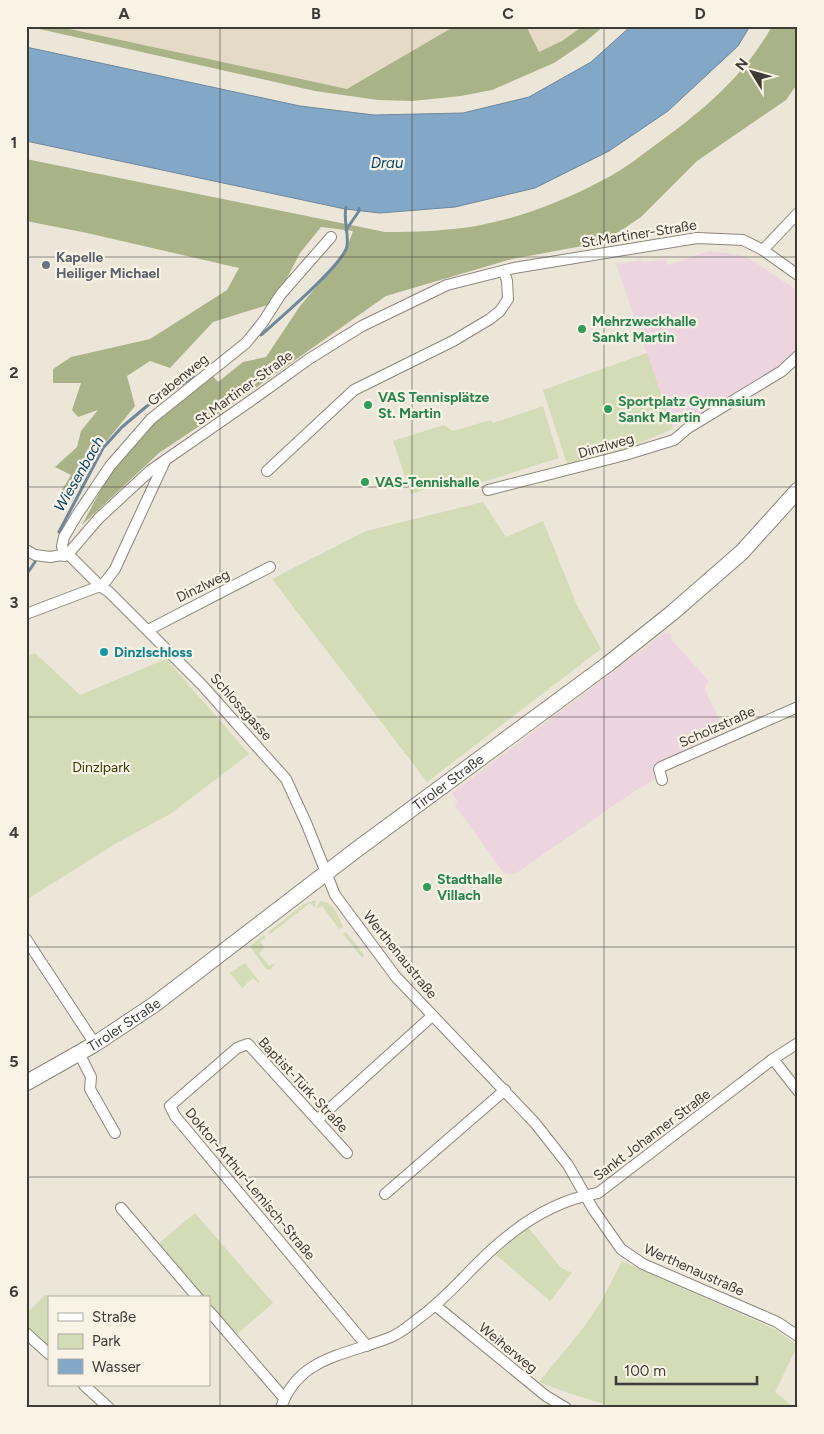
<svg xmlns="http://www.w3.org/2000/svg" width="824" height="1434" viewBox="0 0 824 1434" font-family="Figtree,sans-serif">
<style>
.built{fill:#e4dac6}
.education{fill:#edd5df}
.green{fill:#d3dbb7}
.forest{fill:#aab387}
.water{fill:#83a7c7;stroke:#6e879c}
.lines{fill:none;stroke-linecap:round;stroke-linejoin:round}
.stream{stroke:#6e879c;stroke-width:3}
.street-casing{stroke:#8c877b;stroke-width:12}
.secondary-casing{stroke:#8c877b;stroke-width:17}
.street{stroke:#fff;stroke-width:10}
.secondary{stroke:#fff;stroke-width:15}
.grid{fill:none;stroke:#3e3b36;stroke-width:1;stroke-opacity:0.55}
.worship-dot{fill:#6b7280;stroke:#f9f3e6;stroke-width:2}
.leisure-dot{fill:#2e9e5b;stroke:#f9f3e6;stroke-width:2}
.culture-dot{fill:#0f9aa8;stroke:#f9f3e6;stroke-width:2}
.labels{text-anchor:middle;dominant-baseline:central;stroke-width:4.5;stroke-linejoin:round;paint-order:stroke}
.street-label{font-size:14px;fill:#3e3b36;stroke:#f9f3e6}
.worship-label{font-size:14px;font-weight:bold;fill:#5b616d;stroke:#f9f3e6;text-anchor:start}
.leisure-label{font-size:14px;font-weight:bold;fill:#27864d;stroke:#f9f3e6;text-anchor:start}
.culture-label{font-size:14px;font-weight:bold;fill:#0d838f;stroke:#f9f3e6;text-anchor:start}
.park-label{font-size:14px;fill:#333a05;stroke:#f9f3e6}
.water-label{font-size:15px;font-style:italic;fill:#04436c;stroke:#f9f3e6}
.neatline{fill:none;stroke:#3e3b36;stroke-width:2}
.grid-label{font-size:16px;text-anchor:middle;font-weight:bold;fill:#3e3b36}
</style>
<rect width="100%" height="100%" fill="#ece6d9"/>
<!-- built -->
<path class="built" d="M 56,26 L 593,26 L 568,48 L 347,89 Z"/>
<!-- education -->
<g class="education">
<path d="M 709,251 L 728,253 L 747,257 L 798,291 L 798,352 L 783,365 L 735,394 L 692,419 L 672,427 L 616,264 L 641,260 L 643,262 L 666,259 L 668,265 Z"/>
<path d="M 664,633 L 672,634 L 671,639 L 709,681 L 706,685 L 705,690 L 725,731 L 660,762 L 654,767 L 655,780 L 643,786 L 610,808 L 518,872 L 511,874 L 504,873 L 455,806 L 457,801 L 452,793 Z"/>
</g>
<!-- green -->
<g class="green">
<path d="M 647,353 L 673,429 L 620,451 L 568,467 L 543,390 Z"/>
<path d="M 543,406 L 559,458 L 464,488 L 461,478 L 411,494 L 393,441 L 444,425 L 453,431 L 491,420 L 493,423 Z"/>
<path d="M 483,502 L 506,537 L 543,521 L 577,605 L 601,649 L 427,782 L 272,579 L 366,531 Z"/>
<path d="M 35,653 L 80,695 L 166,659 L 249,754 L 170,814 L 115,844 L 26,900 L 26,657 Z"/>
<path d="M 316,900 L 315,908 L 310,903 L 270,934 L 268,932 L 304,904 Z"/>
<path d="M 320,901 C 334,902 338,915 343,927 L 339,929 L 322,906 L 316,909 Z"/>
<path d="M 346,932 L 364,955 L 362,958 L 343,934 Z"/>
<path d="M 264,935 L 265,938 L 260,942 L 264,947 L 263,949 L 259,953 L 269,966 L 276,963 L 270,970 L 266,969 L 250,946 Z"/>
<path d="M 245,963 L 259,981 L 258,983 L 253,978 L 242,988 L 230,973 Z"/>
<path d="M 195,1213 L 273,1303 L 236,1335 L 209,1303 L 209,1298 L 204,1298 L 158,1244 Z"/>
<path d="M 528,1227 L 560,1267 L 572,1273 L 550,1301 L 496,1255 Z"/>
<path d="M 622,1261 L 774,1329 L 798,1345 L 775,1392 L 795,1408 L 616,1408 L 563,1391 L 539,1382 L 584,1327 L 601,1302 Z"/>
<path d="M 46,1294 L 50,1298 L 49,1347 L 26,1326 L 26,1314 Z"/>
</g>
<!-- forest -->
<g class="forest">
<path d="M 26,26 L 56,26 L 347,89 L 455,26 L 526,26 L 539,52 L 562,41 L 583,26 L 604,26 L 585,42 L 554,63 L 492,90 L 461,96 L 412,101 L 378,100 L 315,91 Z"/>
<path d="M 772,26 L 798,26 L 798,83 L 786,100 L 697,161 L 641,217 L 604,242 L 512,259 L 386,296 L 240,399 L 159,453 L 82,525 C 101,489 120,454 149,426 C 168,407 191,392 212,375 L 218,382 L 243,362 L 266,357 L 300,306 L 345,253 L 353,231 L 321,227 L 300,253 L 274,303 L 213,322 L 170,368 L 150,361 L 127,376 L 135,406 L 101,448 L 71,502 L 62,490 L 71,475 L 55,467 L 77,447 L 81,431 L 98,410 L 78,417 L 72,410 L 81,383 L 53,383 L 53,369 L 71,357 L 150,339 L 227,290 L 239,268 L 87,233 L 26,221 L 26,159 L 385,232 C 415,232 446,231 476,226 C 520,218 564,201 603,180 C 621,171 638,158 654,146 C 700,113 744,77 772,26 Z"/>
</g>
<!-- water -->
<path class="water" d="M 631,26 L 750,26 L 738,46 L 668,111 L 609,151 L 535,188 L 455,207 L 380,213 L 345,209 L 26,141 L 26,47 L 300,106 L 374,115 L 463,113 L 529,97 L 591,62 Z"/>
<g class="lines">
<!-- stream -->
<g class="stream">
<path d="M 346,230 L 359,211 L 359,208"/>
<path d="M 261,335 C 278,320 344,264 347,246 C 349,233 343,220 346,207"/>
<path d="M 59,532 L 103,448 L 122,427 L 147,406 L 193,377"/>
<path d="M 26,575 L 35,562"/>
</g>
<defs>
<g id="street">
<path d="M 763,250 L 798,213"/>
<path d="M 267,471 L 354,390 L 453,341 L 490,319 L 500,311 L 508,299 L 507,281 L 504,271"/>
<path d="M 488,490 L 625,455 L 674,440 L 688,428 L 782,371 L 798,356"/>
<path d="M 26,550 L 35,555 L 50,557 L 68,554 L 99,518 L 151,470 L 259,395 L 309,359 L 362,326 L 447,285 L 514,268 L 697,238 L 743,240 L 763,250 L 798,275"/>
<path d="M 68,554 L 100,586 L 109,592 L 202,685 L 286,779 L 307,825 L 335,895 L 396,977 L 535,1123 L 568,1165 L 593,1209 L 621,1249 L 643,1264 L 777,1322 L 798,1336"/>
<path d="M 64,556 L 62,546 L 64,537 L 77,515 L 110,466 L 151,419 L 246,343 L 263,322 L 281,294 L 331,237"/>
<path d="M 26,614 L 100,586 L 106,581 L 115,569 L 165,461"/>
<path d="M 148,630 L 270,567"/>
<path d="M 662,780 L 659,769 L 661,767 L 798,707"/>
<path d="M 26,939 L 95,1044"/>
<path d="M 79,1053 L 91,1077 L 90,1089 L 115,1133"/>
<path d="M 773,1059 L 798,1091"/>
<path d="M 317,1120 L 432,1016"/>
<path d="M 347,1153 L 248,1044 L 237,1048 L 170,1106 L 175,1116 L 367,1346"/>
<path d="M 385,1194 L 505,1090"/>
<path d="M 121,1208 L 198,1298"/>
<path d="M 436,1306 L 546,1396 L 566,1408"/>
<path d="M 209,1311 L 284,1398"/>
<path d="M 26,1333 L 49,1354"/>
<path d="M 84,1385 L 109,1408"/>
<path d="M 281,1408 C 298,1356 348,1355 391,1337 C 401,1333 411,1324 419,1318 C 451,1295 473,1264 503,1240 C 530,1217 563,1199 598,1193 L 773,1059 L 798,1043"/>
</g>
<g id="secondary">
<path id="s1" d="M 26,1083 L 95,1044 L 155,1004 L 356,850 L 608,664 L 672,613 L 742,552 L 798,490"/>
</g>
</defs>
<!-- street casing -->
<use href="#street" class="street-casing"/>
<!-- secondary casing -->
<use href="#secondary" class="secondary-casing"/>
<!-- street -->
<use href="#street" class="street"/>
<!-- secondary -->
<use href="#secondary" class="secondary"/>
</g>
<!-- grid -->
<path class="grid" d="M 220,26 L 220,1408M 412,26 L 412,1408M 604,26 L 604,1408M 26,257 L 798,257M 26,487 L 798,487M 26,717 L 798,717M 26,947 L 798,947M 26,1177 L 798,1177"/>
<!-- markers -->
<circle class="worship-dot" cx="46" cy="265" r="5"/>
<g class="leisure-dot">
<circle cx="582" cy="329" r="5"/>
<circle cx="368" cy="405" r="5"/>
<circle cx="608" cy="409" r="5"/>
<circle cx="365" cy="482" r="5"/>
<circle cx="427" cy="887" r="5"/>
</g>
<circle class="culture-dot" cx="104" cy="652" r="5"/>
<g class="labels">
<!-- street labels -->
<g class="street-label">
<text transform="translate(639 234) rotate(-9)">St.Martiner-Straße</text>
<text transform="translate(178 380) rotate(-39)">Grabenweg</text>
<text transform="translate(244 388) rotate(-36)">St.Martiner-Straße</text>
<text transform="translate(606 446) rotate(-16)">Dinzlweg</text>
<text transform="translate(203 586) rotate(-26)">Dinzlweg</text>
<text transform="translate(241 707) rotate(48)">Schlossgasse</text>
<text transform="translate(717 727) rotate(-24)">Scholzstraße</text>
<text stroke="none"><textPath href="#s1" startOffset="519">Tiroler Straße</textPath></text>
<text transform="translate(400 955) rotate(51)">Werthenaustraße</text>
<text stroke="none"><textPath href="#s1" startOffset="114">Tiroler Straße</textPath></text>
<text transform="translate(303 1085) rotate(47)">Baptist-Türk-Straße</text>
<text transform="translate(652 1135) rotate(-37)">Sankt Johanner Straße</text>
<text transform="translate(250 1184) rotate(50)">Doktor-Arthur-Lemisch-Straße</text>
<text transform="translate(694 1270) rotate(24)">Werthenaustraße</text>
<text transform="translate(508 1348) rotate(39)">Weiherweg</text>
</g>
<!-- worship labels -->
<g class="worship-label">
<text x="56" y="257">Kapelle<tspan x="56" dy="16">Heiliger Michael</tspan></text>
</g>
<!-- leisure labels -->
<g class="leisure-label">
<text x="592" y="321">Mehrzweckhalle<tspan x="592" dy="16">Sankt Martin</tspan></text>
<text x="378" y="397">VAS Tennisplätze<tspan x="378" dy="16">St. Martin</tspan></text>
<text x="618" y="401">Sportplatz Gymnasium<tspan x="618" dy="16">Sankt Martin</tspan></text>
<text x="375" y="482">VAS-Tennishalle</text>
<text x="437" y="879">Stadthalle<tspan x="437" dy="16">Villach</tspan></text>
</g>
<!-- culture labels -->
<g class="culture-label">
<text x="114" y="652">Dinzlschloss</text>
</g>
<!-- park labels -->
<g class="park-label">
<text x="101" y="767">Dinzlpark</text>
</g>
<!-- water labels -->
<g class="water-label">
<text x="387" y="163">Drau</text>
<text transform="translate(79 474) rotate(-60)">Wiesenbach</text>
</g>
</g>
<!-- border -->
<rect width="824" height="1434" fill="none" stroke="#f9f3e6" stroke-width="55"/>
<!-- legend -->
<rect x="48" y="1296" width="162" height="90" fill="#f9f3e6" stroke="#aea9a0"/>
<rect x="58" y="1313" width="25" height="8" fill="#ffffff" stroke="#aea9a0"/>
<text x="92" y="1322" font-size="15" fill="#3e3b36">Straße</text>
<rect x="58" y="1334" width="25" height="15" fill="#d3dbb7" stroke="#aea9a0"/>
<text x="92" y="1346" font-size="15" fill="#3e3b36">Park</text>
<rect x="58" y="1359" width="25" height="15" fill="#83a7c7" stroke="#aea9a0"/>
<text x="92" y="1372" font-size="15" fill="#3e3b36">Wasser</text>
<!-- north arrow -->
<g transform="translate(752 72) rotate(307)" stroke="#f9f3e6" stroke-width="4" paint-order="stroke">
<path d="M0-4L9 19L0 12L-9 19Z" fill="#3e3b36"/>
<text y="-8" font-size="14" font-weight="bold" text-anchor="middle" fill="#3e3b36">N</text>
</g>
<!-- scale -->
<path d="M616 1376v8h141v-8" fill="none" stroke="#3e3b36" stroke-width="2.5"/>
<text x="624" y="1376" font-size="15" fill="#3e3b36" stroke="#f9f3e6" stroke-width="4" paint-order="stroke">100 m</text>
<rect x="28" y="28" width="768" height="1378" class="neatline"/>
<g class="grid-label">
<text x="124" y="19">A</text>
<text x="316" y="19">B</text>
<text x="508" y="19">C</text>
<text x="700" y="19">D</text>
<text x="14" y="148">1</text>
<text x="14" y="378">2</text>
<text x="14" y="608">3</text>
<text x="14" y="838">4</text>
<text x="14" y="1067">5</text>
<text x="14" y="1297">6</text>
</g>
</svg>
